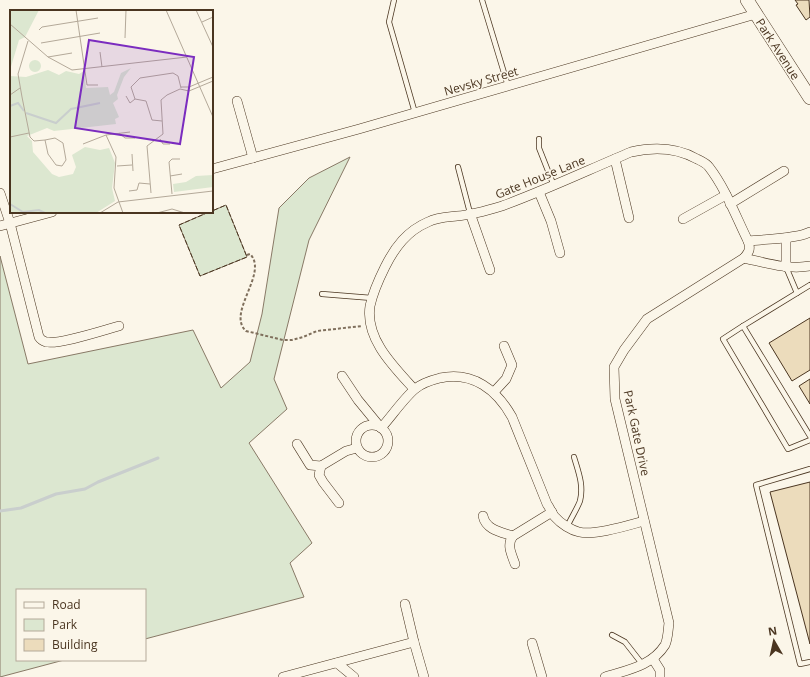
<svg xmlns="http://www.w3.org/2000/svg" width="810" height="677" viewBox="0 0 810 677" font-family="'Open Sans',sans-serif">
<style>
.green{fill:#dce7d0;stroke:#887966}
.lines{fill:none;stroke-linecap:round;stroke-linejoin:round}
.stream{stroke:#c9cecd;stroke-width:3}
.building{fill:#ecdcbc;stroke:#4a3520}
.lane-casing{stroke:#4a3520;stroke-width:6}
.street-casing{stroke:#4a3520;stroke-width:10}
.secondary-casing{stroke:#4a3520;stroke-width:14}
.path{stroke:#7f6f5c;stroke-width:2;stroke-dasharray:3 2;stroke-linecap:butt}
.lane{stroke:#fbf6e9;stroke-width:4.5}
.street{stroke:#fbf6e9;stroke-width:9}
.secondary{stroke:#fbf6e9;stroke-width:13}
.fence{stroke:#4a3520;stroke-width:1;stroke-dasharray:5 2;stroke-linecap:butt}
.labels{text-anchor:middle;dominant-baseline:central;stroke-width:3;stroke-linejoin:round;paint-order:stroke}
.street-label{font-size:12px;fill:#4a3520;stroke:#fbf6e9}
.inset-river{fill:none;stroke:#c9cecd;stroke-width:2}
.inset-road{fill:none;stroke:#b4a999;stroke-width:1}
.view{fill:#7b2cbf;fill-opacity:0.15;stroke:#7b2cbf;stroke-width:2}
.inset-edge{fill:none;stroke:#4a3520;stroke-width:2}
</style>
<rect width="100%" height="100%" fill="#fbf6e9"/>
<!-- green -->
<g class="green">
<path d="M 350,157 L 309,240 L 274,379 L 287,409 L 249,443 L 312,543 L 290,563 L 304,597 L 145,639 L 145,590 L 17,590 L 17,660 L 64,660 L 0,677 L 0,256 L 28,364 L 193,330 L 221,388 L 250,362 L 262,314 L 279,208 L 309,178 Z"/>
<path d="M 226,205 L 247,257 L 200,276 L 179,225 L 209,212 L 212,212 L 212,211 Z"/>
</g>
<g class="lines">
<!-- stream -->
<path class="stream" d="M 0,511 L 21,508 L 56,494 L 85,489 L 98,482 L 158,458"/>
</g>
<!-- building -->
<g class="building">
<path d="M 795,0 L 809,0 L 810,17 L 806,20 L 796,5 L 798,4 Z"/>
<path d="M 810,318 L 810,370 L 792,381 L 769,343 Z"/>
<path d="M 810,379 L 810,404 L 799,386 Z"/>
<path d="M 810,482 L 810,644 L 770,492 Z"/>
</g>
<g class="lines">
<defs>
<g id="lane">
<path d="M 394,0 L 389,22 L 415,113"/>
<path d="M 482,0 L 508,86"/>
<path d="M 539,139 L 539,148 L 554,186"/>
<path d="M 458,167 L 470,213"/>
<path d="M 786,267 L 797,293"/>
<path d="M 322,294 L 372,298"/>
<path d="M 743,326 L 810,285"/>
<path d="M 810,436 L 743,326 L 723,339 L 788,449 L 810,440"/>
<path d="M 810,469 L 756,485 L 800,664 L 810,662"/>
<path d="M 567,527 C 571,518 577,509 580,501 C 584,485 578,471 574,457"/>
<path d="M 612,635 L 625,642 L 643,665"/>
</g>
<g id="street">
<path d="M 237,101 L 253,158"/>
<path d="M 615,159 L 629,218"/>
<path d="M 212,169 L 359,129 L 756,14"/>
<path d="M 539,192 L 551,221 L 560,253"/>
<path d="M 0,193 L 10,223 L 39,337 C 41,340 43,341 46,342 C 59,345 104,330 119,326"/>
<path d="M 730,204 L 784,171"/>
<path d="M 470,213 L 490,270"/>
<path d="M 683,219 L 726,195"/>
<path d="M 0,226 L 52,212"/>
<path d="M 748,241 C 764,239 797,239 810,232"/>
<path d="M 744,258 C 766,263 788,270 810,266"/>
<path d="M 786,267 L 786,238"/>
<path d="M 342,376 L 358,400 L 381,428 C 391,417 404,398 415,389 C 422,383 432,380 440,378 C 473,371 497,390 512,417 L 547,504 C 550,508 552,514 555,517 C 561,524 571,530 579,532 C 595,536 629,525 644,521"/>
<path d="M 414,389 C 394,367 365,339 370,306 C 373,292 379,279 385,267 C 395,247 407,231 428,222 C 437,217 447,217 457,216 C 471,215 489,210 502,206 C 546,190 588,170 631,152 C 653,147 676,147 697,159 C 701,161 706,163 709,167 C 726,189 736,217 748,241 C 751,249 749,252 744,258 L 647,319 L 624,350 L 614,367 L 615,399 L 669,623 C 668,630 668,639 665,645 C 652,666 627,670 605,677"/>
<path d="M 494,392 L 506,379 L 512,365 L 504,346"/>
<circle cx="372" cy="441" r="16"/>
<path d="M 297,444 L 310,465 L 321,466 L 346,451 L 357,448"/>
<path d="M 321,466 L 319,475 L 323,482 L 339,503"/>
<path d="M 483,516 C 486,530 501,532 513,536"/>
<path d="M 515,564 C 512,555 506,545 513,536 L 552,512"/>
<path d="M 405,604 L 414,642 L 424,677"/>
<path d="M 532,643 L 542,677"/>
<path d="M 653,659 L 660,670 L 660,677"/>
<path d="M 337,663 L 354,677"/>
<path d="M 283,677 L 414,642"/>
</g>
<path id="secondary" d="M 747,0 L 810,98"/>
</defs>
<!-- lane casing -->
<use href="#lane" class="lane-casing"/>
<!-- street casing -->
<use href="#street" class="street-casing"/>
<!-- secondary casing -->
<use href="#secondary" class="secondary-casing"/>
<!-- path -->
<path class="path" d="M 247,255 L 250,254 C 269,273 226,313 246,331 L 283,340 L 292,340 L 303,337 L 317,331 L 362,326"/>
<!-- lane -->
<use href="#lane" class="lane"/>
<!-- street -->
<use href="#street" class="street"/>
<!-- secondary -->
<use href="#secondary" class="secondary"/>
<!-- fence -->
<path class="fence" d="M 209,212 L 179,225 L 200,276 L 247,257 L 226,205 L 212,211"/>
</g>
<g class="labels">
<!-- street labels -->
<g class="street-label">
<text transform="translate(778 49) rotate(57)">Park Avenue</text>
<text transform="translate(481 81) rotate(-16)">Nevsky Street</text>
<text transform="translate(540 177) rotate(-22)">Gate House Lane</text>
<text transform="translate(637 433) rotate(78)">Park Gate Drive</text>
</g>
</g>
<!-- overview -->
<g transform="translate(10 10)">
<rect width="203" height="203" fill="#fbf6e9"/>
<path d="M 0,0 L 29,0 L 15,27 L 9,30 L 0,60 ZM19 56a6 6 0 1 1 12 0a6 6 0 1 1-12 0ZM 121,58 L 114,67 L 107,85 L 108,89 L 103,93 L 109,107 L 105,109 L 106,114 L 44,121 L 37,118 L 17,126 L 22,131 L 23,142 L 42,164 L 49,167 L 63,164 L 66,157 L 62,145 L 75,137 L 90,140 L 99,138 L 105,153 L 102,178 L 105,191 L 86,203 L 0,203 L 0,66 L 16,67 L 38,60 L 49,65 L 56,61 L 69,64 L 74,61 L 76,78 L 98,77 L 100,85 L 104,82 L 111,63 ZM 203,165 L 203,177 L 164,182 L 163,174 L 176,172 L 186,166 Z" fill="#dce7d0"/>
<path class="inset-river" d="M 0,96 L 8,93 L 14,101M 16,103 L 46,113 L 61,99 L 90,93M 0,194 L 13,202 L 29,200 L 35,203"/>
<path class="inset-road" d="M 66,0 L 77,75 L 88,75M 156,0 L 203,107M 186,0 L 203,37M 192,12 L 203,7M 0,14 L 38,47 L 62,60 L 177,47M 29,20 L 32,17 L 88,8M 115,28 L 116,0M 18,31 L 8,64 L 12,87 L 20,127 L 24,131 L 35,130M 31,33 L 90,23M 90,42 L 92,57M 38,47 L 62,43M 171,77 L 179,77 L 203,67M 0,85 L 10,78M 116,86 L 120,93 L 125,89M 125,89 L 121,77 L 130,68 L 163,63 L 168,66 L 171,78M 125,89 L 136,91 L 142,110 L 152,111M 109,123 L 115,128 L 125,128M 96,125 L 106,147 L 104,178 L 113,203M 0,127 L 19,123M 45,128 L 53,133 L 56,150 L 52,156 L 46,155 L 38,144 L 35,130 ZM 150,129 L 153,134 L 160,134M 73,134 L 96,125 L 120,122M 122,144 L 123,161M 107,156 L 122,155M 160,166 L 172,164M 119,181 L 127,180 L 129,173 L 140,174M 141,183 L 137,136 L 153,124 L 151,90 L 157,85 L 170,79 L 179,81 L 203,71M 162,184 L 159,152 L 162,149 L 170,149M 90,203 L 108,192 L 203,181M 147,203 L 162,199 L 175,203"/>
<path class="view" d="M 79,30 L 184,47 L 170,134 L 65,118 Z"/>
<rect width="203" height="203" class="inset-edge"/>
</g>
<!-- legend -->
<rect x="16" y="589" width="130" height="72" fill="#fbf6e9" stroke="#b4a999"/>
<rect x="24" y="602" width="20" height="6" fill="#fbf6e9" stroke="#b4a999"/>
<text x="52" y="609" font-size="12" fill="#4a3520">Road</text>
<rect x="24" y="619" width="20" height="12" fill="#dce7d0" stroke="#b4a999"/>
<text x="52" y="629" font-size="12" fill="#4a3520">Park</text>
<rect x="24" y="639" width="20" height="12" fill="#ecdcbc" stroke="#b4a999"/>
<text x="52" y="649" font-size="12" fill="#4a3520">Building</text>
<!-- north arrow -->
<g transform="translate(774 641) rotate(351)" stroke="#fbf6e9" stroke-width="3" paint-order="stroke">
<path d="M0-3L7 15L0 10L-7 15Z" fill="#4a3520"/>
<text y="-6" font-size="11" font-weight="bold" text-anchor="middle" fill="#4a3520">N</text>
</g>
</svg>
